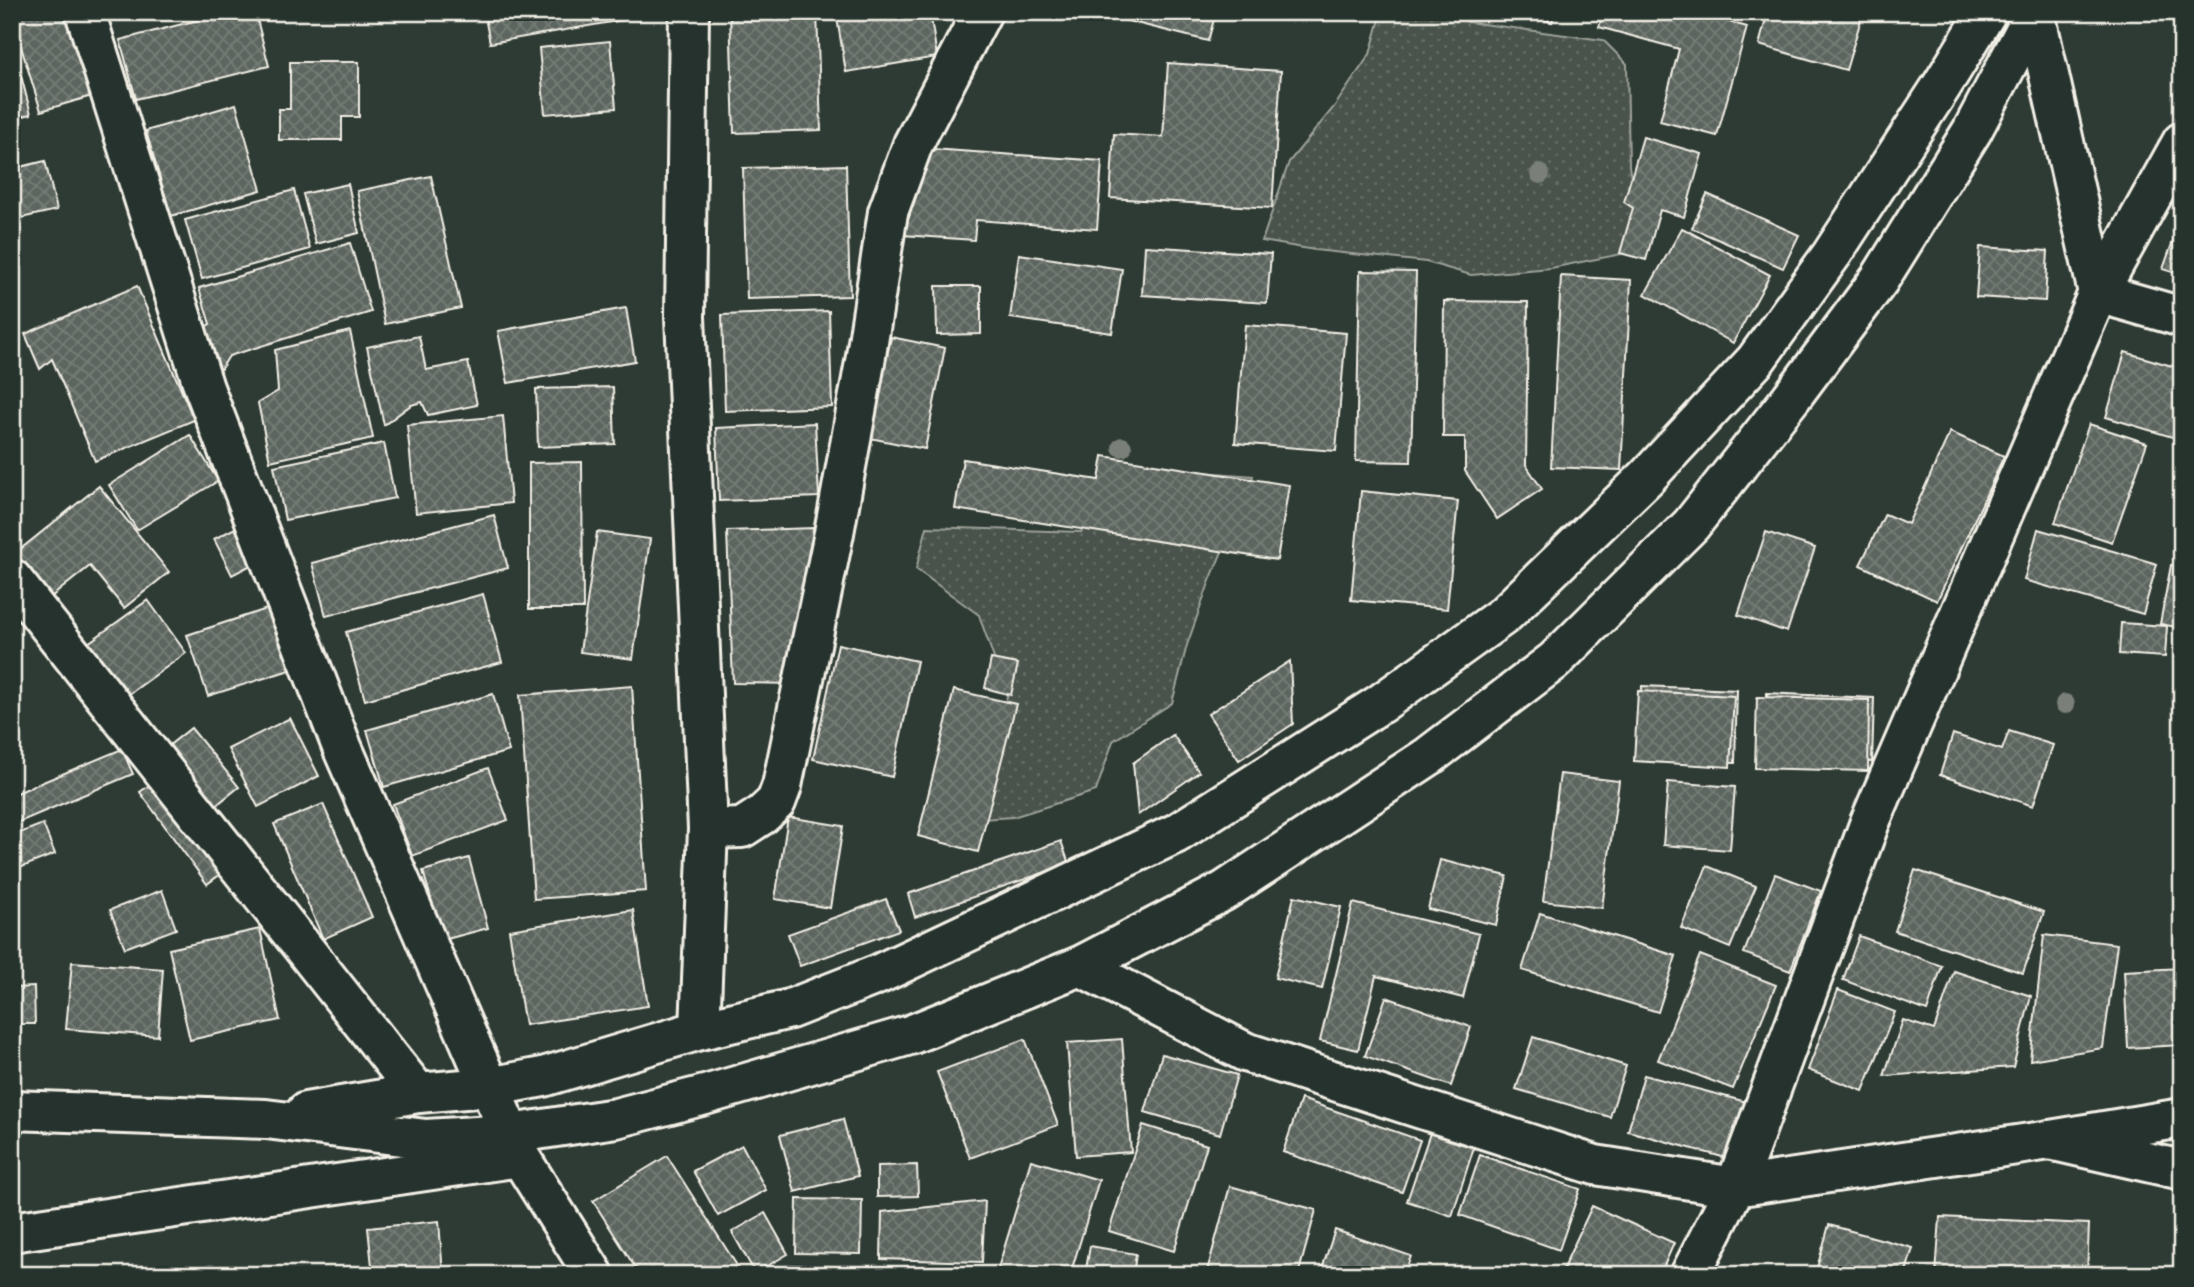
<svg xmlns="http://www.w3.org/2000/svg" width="2194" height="1287" viewBox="0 0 2194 1287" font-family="'Gochi Hand',sans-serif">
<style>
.grass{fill:url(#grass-dots);stroke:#9ea29a;stroke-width:2}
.building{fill:url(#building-cross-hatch);stroke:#f4f1e8;stroke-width:2}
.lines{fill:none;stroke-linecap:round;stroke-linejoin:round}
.street-casing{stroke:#f4f1e8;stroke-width:44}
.secondary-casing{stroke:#f4f1e8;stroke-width:44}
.street{stroke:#26332d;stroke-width:38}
.secondary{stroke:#26332d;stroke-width:38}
.tree{fill:#7a8079}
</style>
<defs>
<pattern id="grass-dots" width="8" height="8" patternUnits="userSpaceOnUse" patternTransform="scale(1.75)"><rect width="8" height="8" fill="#48524c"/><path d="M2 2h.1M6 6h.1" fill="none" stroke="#636b66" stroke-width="1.8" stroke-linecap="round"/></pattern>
<pattern id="building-cross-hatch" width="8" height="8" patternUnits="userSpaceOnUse" patternTransform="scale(1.75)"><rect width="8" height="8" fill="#5c655e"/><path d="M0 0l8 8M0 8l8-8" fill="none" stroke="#747c75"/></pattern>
</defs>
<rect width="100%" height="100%" fill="#2e3b34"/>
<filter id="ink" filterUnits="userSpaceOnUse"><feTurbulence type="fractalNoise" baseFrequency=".0143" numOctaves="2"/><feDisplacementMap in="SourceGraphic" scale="14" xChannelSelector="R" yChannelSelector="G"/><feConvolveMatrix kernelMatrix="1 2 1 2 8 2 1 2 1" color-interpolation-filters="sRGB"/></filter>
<g filter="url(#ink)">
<!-- grass -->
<g class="grass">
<path d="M 1382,12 L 1454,12 L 1468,22 L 1603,40 L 1627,64 L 1629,166 L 1638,221 L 1627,253 L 1551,268 L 1471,275 L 1426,262 L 1315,250 L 1262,241 L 1289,162 L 1334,107 L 1370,54 Z"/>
<path d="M 1135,467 L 1253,476 L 1209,583 L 1187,645 L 1172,703 L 1113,741 L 1096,791 L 1013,817 L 981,819 L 1007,696 L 979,615 L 916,569 L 927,527 L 1081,532 Z"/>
</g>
<!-- building -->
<g class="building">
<path d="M 12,12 L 69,12 L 95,95 L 41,111 L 12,18 Z"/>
<path d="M 229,12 L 255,12 L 269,66 L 136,99 L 120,40 Z"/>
<path d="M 484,12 L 621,12 L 623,20 L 490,43 Z"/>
<path d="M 730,12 L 817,12 L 821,130 L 734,133 Z"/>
<path d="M 836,12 L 930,12 L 937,57 L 846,72 Z"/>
<path d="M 1092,12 L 1216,12 L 1208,41 Z"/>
<path d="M 1508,12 L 1555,12 L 1552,22 Z"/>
<path d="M 1603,12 L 1695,12 L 1747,27 L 1717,136 L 1660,121 L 1679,49 L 1599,27 Z"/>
<path d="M 1768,12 L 1849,12 L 1862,16 L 1846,70 L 1759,45 Z"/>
<path d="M 12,41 L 31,114 L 12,119 Z"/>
<path d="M 610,41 L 616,108 L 545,114 L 539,48 Z"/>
<path d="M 290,62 L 359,62 L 359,117 L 342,117 L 342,140 L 279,140 L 279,109 L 290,109 Z"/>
<path d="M 1168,63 L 1281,71 L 1272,208 L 1110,198 L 1114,134 L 1163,137 Z"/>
<path d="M 236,104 L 261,190 L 171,216 L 146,131 Z"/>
<path d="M 1643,137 L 1702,154 L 1684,217 L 1660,210 L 1646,260 L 1620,253 L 1633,208 L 1624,202 Z"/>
<path d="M 932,149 L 1102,161 L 1097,229 L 976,220 L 974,240 L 903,235 Z"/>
<path d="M 45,161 L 57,210 L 12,220 L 12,169 Z"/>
<path d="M 846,165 L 850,296 L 747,299 L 743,168 Z"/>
<path d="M 431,176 L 461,308 L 385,324 L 357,191 Z"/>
<path d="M 348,184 L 359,233 L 316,244 L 303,194 Z"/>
<path d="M 294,190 L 310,249 L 202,279 L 185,220 Z"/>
<path d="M 1707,194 L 1799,235 L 1783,268 L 1692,228 Z"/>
<path d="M 2182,216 L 2182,275 L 2163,269 Z"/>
<path d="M 1682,228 L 1770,275 L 1733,343 L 1645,294 Z"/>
<path d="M 350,243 L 371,312 L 229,356 L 217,375 L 200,330 L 210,324 L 199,288 Z"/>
<path d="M 1145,246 L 1271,254 L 1267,303 L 1142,295 Z"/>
<path d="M 1980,247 L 2048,251 L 2045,301 L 1976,297 Z"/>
<path d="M 1019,254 L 1122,269 L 1112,333 L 1010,318 Z"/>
<path d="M 1360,271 L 1416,272 L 1411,462 L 1356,461 Z"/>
<path d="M 1561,276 L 1631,280 L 1621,470 L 1551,467 Z"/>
<path d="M 137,286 L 194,420 L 95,461 L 52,359 L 40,369 L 25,334 Z"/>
<path d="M 936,286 L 981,286 L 981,334 L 937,335 Z"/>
<path d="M 1444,301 L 1528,302 L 1526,465 L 1542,489 L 1497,519 L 1465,471 L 1465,437 L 1443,437 Z"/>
<path d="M 626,308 L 635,361 L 508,383 L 498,331 Z"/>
<path d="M 829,311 L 832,407 L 725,411 L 722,315 Z"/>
<path d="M 1245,325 L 1346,333 L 1336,451 L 1235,443 Z"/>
<path d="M 350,331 L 373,438 L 270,461 L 258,403 L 278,391 L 275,350 Z"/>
<path d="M 419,336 L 426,370 L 468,362 L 477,405 L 428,415 L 422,402 L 411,405 L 384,425 L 367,347 Z"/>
<path d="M 891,337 L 945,348 L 925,449 L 870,438 Z"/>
<path d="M 2125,352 L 2182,369 L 2182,440 L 2106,417 Z"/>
<path d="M 613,387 L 615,444 L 538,447 L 536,389 Z"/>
<path d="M 503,416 L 511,503 L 416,513 L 407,425 Z"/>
<path d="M 815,423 L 819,497 L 719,501 L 716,428 Z"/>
<path d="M 2089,424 L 2147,443 L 2112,542 L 2055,523 Z"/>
<path d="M 1950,432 L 2004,456 L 1937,601 L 1860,565 L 1885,514 L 1908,524 Z"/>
<path d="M 190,435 L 218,481 L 137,530 L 109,485 Z"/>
<path d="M 384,443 L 395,498 L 285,520 L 274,466 Z"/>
<path d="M 1103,456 L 1289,485 L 1277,560 L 955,509 L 963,459 L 1099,480 Z"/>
<path d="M 582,462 L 583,609 L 529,609 L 529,463 Z"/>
<path d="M 99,486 L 169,572 L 124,608 L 90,566 L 46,601 L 12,556 Z"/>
<path d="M 1361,491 L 1458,501 L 1447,609 L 1351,600 Z"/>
<path d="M 494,515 L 508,568 L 326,616 L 312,563 Z"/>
<path d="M 235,528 L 253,564 L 232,575 L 214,539 Z"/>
<path d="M 814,528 L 796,684 L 733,683 L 727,531 Z"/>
<path d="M 2038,529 L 2157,564 L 2143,614 L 2024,580 Z"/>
<path d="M 597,532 L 650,539 L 633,659 L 580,652 Z"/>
<path d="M 1766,532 L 1815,548 L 1787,632 L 1738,615 Z"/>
<path d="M 2171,565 L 2182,567 L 2182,628 L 2160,624 Z"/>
<path d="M 483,594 L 502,662 L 365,700 L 346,632 Z"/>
<path d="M 148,600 L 186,653 L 122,699 L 84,646 Z"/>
<path d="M 276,606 L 296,668 L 208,696 L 187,635 Z"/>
<path d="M 2121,623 L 2167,626 L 2165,657 L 2119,654 Z"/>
<path d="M 838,644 L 917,661 L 892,777 L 813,759 Z"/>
<path d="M 991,659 L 1018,664 L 1011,695 L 985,688 Z"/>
<path d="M 1290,661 L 1293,724 L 1239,760 L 1208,714 Z"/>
<path d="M 632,686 L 646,891 L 534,899 L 520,695 Z"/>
<path d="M 1642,686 L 1737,690 L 1735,763 L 1639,760 Z"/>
<path d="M 954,690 L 1016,704 L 978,852 L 918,836 Z"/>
<path d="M 1638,691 L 1734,696 L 1730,767 L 1634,761 Z"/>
<path d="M 1767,693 L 1874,698 L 1872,762 L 1764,758 Z"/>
<path d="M 493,694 L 509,751 L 384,787 L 367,730 Z"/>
<path d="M 1757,697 L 1869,700 L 1868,771 L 1755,768 Z"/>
<path d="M 290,718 L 319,776 L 258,807 L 228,749 Z"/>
<path d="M 191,728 L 239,787 L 209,811 L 162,751 Z"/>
<path d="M 2009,731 L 2053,745 L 2033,806 L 1940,775 L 1953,734 L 2002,750 Z"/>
<path d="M 1173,735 L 1199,772 L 1138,815 L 1133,763 Z"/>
<path d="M 122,749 L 133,774 L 12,825 L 12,795 Z"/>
<path d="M 488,768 L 508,820 L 412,856 L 393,804 Z"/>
<path d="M 1560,774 L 1619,781 L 1602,908 L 1543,901 Z"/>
<path d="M 158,779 L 225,871 L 207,884 L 140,792 Z"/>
<path d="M 1668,782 L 1735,787 L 1730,850 L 1663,845 Z"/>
<path d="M 323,804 L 372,917 L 323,939 L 274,824 Z"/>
<path d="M 788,817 L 843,826 L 830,908 L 775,899 Z"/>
<path d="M 43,824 L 55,854 L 12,871 L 12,836 Z"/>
<path d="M 1061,841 L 1069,864 L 915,917 L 908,894 Z"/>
<path d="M 469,858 L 488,928 L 443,940 L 423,871 Z"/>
<path d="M 1440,860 L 1507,876 L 1496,925 L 1428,909 Z"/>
<path d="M 1707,866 L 1756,886 L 1730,948 L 1681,928 Z"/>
<path d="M 1915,870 L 2044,912 L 2023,973 L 1895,931 Z"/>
<path d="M 1775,874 L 1821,891 L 1790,971 L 1744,953 Z"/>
<path d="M 162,890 L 176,929 L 125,948 L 110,910 Z"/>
<path d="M 1294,896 L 1341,907 L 1322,989 L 1275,978 Z"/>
<path d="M 886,899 L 899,930 L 800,966 L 788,934 Z"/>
<path d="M 1353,903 L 1479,934 L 1463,998 L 1376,976 L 1358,1050 L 1320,1041 Z"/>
<path d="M 633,910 L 648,1006 L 525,1025 L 509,930 Z"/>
<path d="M 1540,913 L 1676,956 L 1658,1012 L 1522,970 Z"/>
<path d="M 260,929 L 280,1020 L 190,1040 L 169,949 Z"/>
<path d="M 2044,935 L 2117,944 L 2103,1048 L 2030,1060 Z"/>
<path d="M 1859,936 L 1942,966 L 1927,1011 L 1843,980 Z"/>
<path d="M 1700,955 L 1776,985 L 1733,1089 L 1658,1060 Z"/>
<path d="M 72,962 L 163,969 L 158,1036 L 66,1029 Z"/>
<path d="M 2182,968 L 2182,1045 L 2128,1048 L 2124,971 Z"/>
<path d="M 1954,971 L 2031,996 L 2013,1067 L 1884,1076 L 1903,1020 L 1934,1030 Z"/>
<path d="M 34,987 L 35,1024 L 12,1024 L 12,988 Z"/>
<path d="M 1838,990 L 1895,1012 L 1863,1091 L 1808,1070 Z"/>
<path d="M 1386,997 L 1471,1027 L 1451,1086 L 1365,1056 Z"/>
<path d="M 1533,1037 L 1626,1066 L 1610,1117 L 1516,1089 Z"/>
<path d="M 1025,1039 L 1058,1125 L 970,1158 L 937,1072 Z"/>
<path d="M 1122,1039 L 1131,1152 L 1076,1156 L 1067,1043 Z"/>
<path d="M 1162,1054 L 1237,1075 L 1220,1134 L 1145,1112 Z"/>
<path d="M 1644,1075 L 1754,1104 L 1737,1161 L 1628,1131 Z"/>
<path d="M 1301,1099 L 1420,1140 L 1402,1192 L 1283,1152 Z"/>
<path d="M 843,1119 L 858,1176 L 795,1192 L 780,1135 Z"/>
<path d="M 1143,1125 L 1207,1145 L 1174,1251 L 1109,1231 Z"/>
<path d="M 1430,1133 L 1474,1147 L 1452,1216 L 1407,1201 Z"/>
<path d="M 742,1145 L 766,1190 L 718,1216 L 693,1171 Z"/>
<path d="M 1480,1155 L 1580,1189 L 1559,1250 L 1460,1215 Z"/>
<path d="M 667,1156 L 743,1275 L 640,1275 L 593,1201 Z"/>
<path d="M 1031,1160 L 1099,1180 L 1070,1275 L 996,1275 Z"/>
<path d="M 917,1165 L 918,1196 L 877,1197 L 877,1166 Z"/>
<path d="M 1230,1186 L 1316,1210 L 1298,1275 L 1206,1275 Z"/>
<path d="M 797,1199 L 862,1200 L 861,1254 L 796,1253 Z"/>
<path d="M 985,1201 L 982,1262 L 881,1259 L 882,1212 Z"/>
<path d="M 1592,1206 L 1674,1243 L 1660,1275 L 1560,1275 Z"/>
<path d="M 765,1213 L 788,1254 L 755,1273 L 732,1232 Z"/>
<path d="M 1940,1217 L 2089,1224 L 2087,1275 L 1936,1275 Z"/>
<path d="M 439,1221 L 443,1275 L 373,1275 L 368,1228 Z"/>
<path d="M 1829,1225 L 1913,1248 L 1905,1275 L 1815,1275 Z"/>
<path d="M 1335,1230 L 1411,1256 L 1404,1275 L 1320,1275 Z"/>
<path d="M 1090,1246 L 1136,1254 L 1133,1275 L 1085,1275 Z"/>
<path d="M 791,1265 L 932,1271 L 931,1275 L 790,1275 Z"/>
</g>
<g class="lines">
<defs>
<g id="street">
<path d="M 85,12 L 204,388 L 342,747 L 520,1157 L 594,1275"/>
<path d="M 689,12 L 685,317 L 708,829 L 700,1030"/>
<path d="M 2035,13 L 2098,293 L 2182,317"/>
<path d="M 12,579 L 418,1093"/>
<path d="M 708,829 L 742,828 L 762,815 L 776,802 L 782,786 L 834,533 L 865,362 L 888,212 L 913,144 L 982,12"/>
<path d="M 2050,1140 L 2182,1170"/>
<path d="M 12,1232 L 520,1157"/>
<path d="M 1690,1275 L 1735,1187 L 1870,822 L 2098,293 L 2182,142"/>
</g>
<g id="secondary">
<path d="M 1080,966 L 1245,1052 L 1595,1165 L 1735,1187 L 2050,1140 L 2182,1118"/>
<path d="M 12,1110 L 266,1119 L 426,1139 L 510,1134 L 616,1118 L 705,1095 L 910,1035 L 1080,966 L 1224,891 L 1429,756 L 1554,661 L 1691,525 L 1791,398 L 1879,280 L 1972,131 L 2035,12"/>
<path d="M 306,1112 L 418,1093 L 488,1087 L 543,1077 L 700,1030 L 790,1009 L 879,974 L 1177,833 L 1380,704 L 1504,615 L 1646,478 L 1755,361 L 1832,254 L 1941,87 L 1987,12"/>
</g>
</defs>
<!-- street casing -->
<use href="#street" class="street-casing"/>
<!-- secondary casing -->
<use href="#secondary" class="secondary-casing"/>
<!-- street -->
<use href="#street" class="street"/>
<!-- secondary -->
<use href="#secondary" class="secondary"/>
</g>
<!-- trees -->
<g class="tree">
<circle cx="1540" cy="174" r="10"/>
<circle cx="1122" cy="447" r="10"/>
<circle cx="2065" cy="704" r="10"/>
</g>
</g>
<!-- margin -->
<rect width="2194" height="1287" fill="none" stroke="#26332d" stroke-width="42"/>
<rect x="21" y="21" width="2152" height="1245" fill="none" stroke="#f4f1e8" stroke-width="2.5" filter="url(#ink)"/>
</svg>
